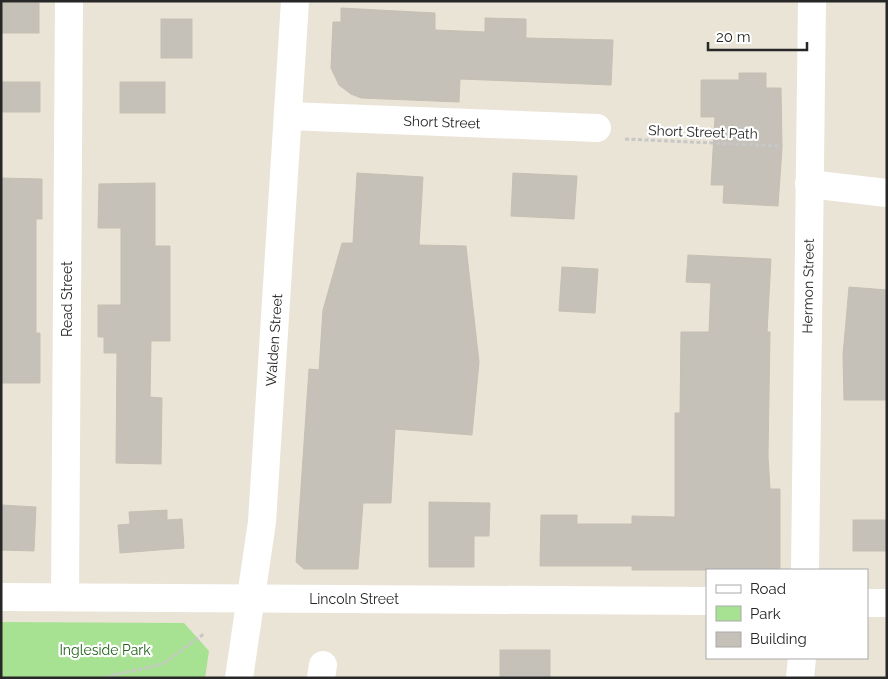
<svg xmlns="http://www.w3.org/2000/svg" width="888" height="679" viewBox="0 0 888 679" font-family="Raleway,sans-serif">
<style>
.green{fill:#a7e292}
.building{fill:#c5c0b8;stroke:#c5c0b2}
.lines{fill:none;stroke-linecap:round;stroke-linejoin:round}
.path{stroke:#c7c7c7;stroke-width:3;stroke-dasharray:4 2.5;stroke-linecap:butt}
.minor{stroke:#fff;stroke-width:28}
.labels{text-anchor:middle;dominant-baseline:central;stroke-width:4.5;stroke-linejoin:round;paint-order:stroke}
.street-label{font-size:14px;fill:#272727;stroke:#fff}
.park-label{font-size:14px;fill:#216318;stroke:#fff}
</style>
<rect width="100%" height="100%" fill="#eae4d7"/>
<!-- green -->
<path class="green" d="M 1,622 L 184,623 L 209,651 L 205,678 L 1,678 Z"/>
<!-- building -->
<g class="building">
<rect x="1" y="3" width="38" height="30"/>
<path d="M 341,8 L 435,13 L 435,30 L 485,32 L 485,18 L 526,19 L 526,38 L 613,40 L 611,85 L 460,79 L 459,102 L 361,98 L 351,94 L 339,85 L 331,68 L 333,22 L 341,22 Z"/>
<rect x="161" y="19" width="31" height="39"/>
<path d="M 739,73 L 766,73 L 766,88 L 781,88 L 782,148 L 778,206 L 723,203 L 724,185 L 711,185 L 715,117 L 701,117 L 701,80 L 739,80 Z"/>
<rect x="1" y="82" width="39" height="30"/>
<rect x="120" y="82" width="45" height="31"/>
<path d="M 357,173 L 423,177 L 419,245 L 466,246 L 479,362 L 472,435 L 395,429 L 391,503 L 363,503 L 358,569 L 304,569 L 296,562 L 309,369 L 319,370 L 323,310 L 342,243 L 353,243 Z"/>
<path d="M 513,173 L 577,176 L 574,219 L 511,216 Z"/>
<path d="M 1,178 L 42,179 L 42,219 L 36,219 L 36,333 L 40,333 L 40,383 L 1,383 Z"/>
<path d="M 155,183 L 155,246 L 170,246 L 170,341 L 151,341 L 150,397 L 162,398 L 161,464 L 116,463 L 117,353 L 104,353 L 104,337 L 98,337 L 98,305 L 121,305 L 121,228 L 98,228 L 99,184 Z"/>
<path d="M 688,255 L 771,259 L 767,332 L 770,332 L 768,456 L 770,489 L 780,489 L 780,570 L 632,570 L 632,566 L 540,566 L 541,515 L 577,515 L 577,524 L 632,524 L 632,516 L 675,517 L 675,413 L 680,413 L 681,332 L 709,332 L 711,283 L 686,282 Z"/>
<path d="M 562,267 L 598,269 L 595,313 L 559,311 Z"/>
<path d="M 849,287 L 887,290 L 887,400 L 844,400 L 843,355 Z"/>
<path d="M 429,502 L 490,503 L 489,536 L 474,536 L 474,567 L 429,567 Z"/>
<path d="M 1,505 L 36,507 L 34,551 L 1,550 Z"/>
<path d="M 167,510 L 167,520 L 182,519 L 184,548 L 120,553 L 118,525 L 130,524 L 129,512 Z"/>
<rect x="853" y="520" width="34" height="31"/>
<rect x="500" y="650" width="50" height="28"/>
</g>
<g class="lines">
<!-- path -->
<g class="path">
<path d="M 625,139 L 779,146"/>
<path d="M 100,678 L 163,664 L 205,633"/>
</g>
<!-- minor -->
<g class="minor">
<path d="M 288,116 L 597,128"/>
<path d="M 809,184 L 887,193"/>
<path d="M 805,570 L 812,1"/>
<path d="M 1,597 L 707,601"/>
<path d="M 65,597 L 69,1"/>
<path d="M 867,603 L 887,603"/>
<path d="M 239,678 L 262,522 L 295,1"/>
<path d="M 321,678 L 323,665"/>
<path d="M 800,678 L 802,658"/>
</g>
</g>
<g class="labels">
<!-- street labels -->
<g class="street-label">
<text transform="translate(442 122) rotate(2)">Short Street</text>
<text transform="translate(703 132) rotate(2)">Short Street Path</text>
<text transform="translate(808 286) rotate(-89)">Hermon Street</text>
<text transform="translate(67 299) rotate(-90)">Read Street</text>
<text transform="translate(274 340) rotate(-86)">Walden Street</text>
<text x="354" y="599">Lincoln Street</text>
</g>
<!-- park labels -->
<g class="park-label">
<text x="105" y="650">Ingleside Park</text>
</g>
</g>
<!-- border -->
<rect width="888" height="679" fill="none" stroke="#272727" stroke-width="5"/>
<!-- legend -->
<rect x="706" y="569" width="162" height="90" fill="#ffffff" stroke="#a9a9a9"/>
<rect x="716" y="585" width="25" height="8" fill="#ffffff" stroke="#a9a9a9"/>
<text x="750" y="594" font-size="15" fill="#272727">Road</text>
<rect x="716" y="606" width="25" height="15" fill="#a7e292" stroke="#a9a9a9"/>
<text x="750" y="619" font-size="15" fill="#272727">Park</text>
<rect x="716" y="632" width="25" height="15" fill="#c5c0b8" stroke="#a9a9a9"/>
<text x="750" y="644" font-size="15" fill="#272727">Building</text>
<!-- scale -->
<path d="M708 42v8h99v-8" fill="none" stroke="#272727" stroke-width="2.5"/>
<text x="716" y="42" font-size="15" fill="#272727" stroke="#ffffff" stroke-width="4" paint-order="stroke">20 m</text>
</svg>
